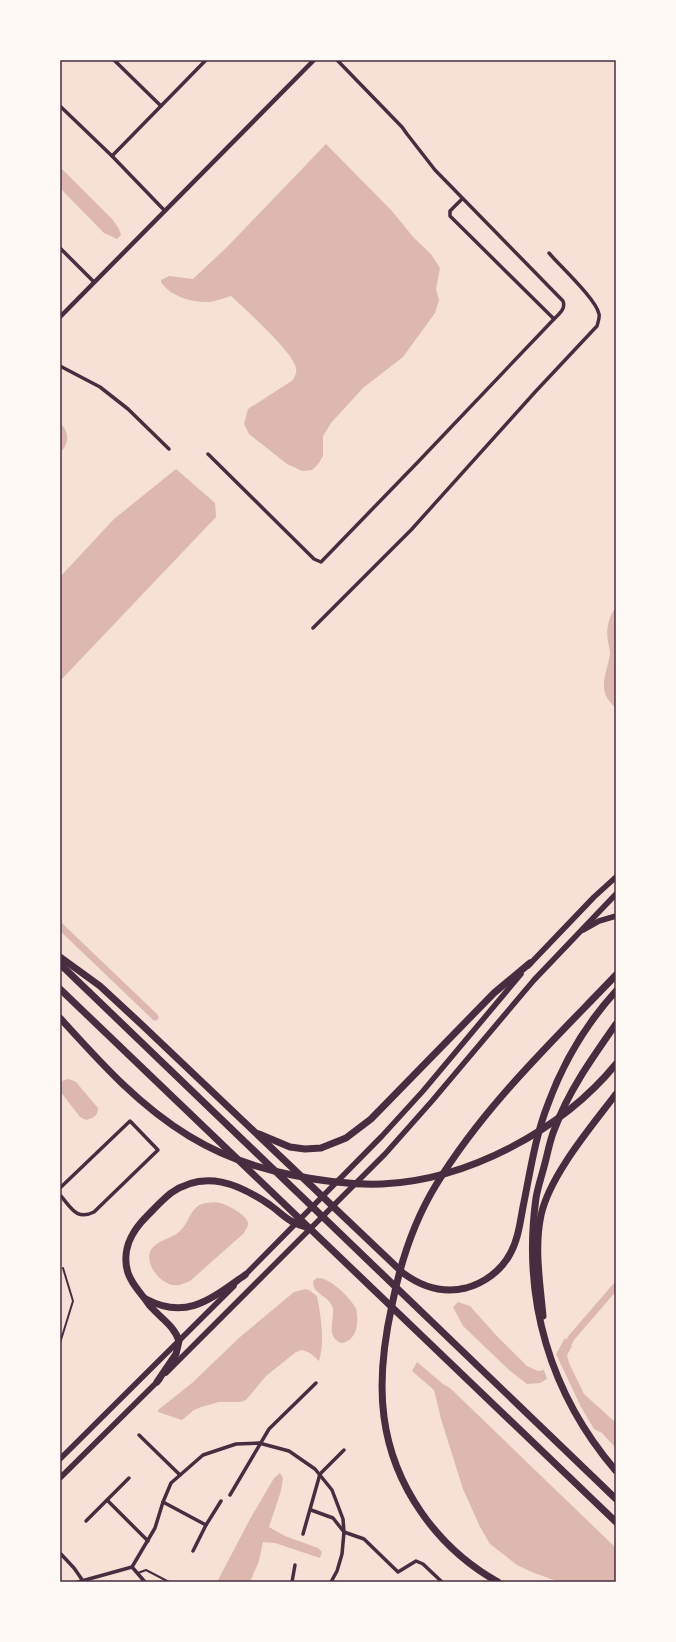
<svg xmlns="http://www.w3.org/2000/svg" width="676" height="1642" viewBox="0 0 676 1642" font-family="'Fira Sans',sans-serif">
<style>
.water{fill:#dcb8b0}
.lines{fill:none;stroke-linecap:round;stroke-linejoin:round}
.canal{stroke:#dcb8b0;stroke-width:7}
.service{stroke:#4a2c40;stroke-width:2}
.minor{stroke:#4a2c40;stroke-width:3.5}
.tertiary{stroke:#4a2c40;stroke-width:4.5}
.primary{stroke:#4a2c40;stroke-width:5.5}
.motorway{stroke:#4a2c40;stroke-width:7}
.neatline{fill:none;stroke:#4a2c40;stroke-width:1.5}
</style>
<rect width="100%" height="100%" fill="#f7e1d7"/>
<!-- water -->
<g class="water">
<path d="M 326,144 L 392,211 L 414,238 L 431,254 L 440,268 L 436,289 L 439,300 L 435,313 L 403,357 L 363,388 L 331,423 L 323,436 L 323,456 L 319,463 L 312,470 L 302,471 L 287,464 L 249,434 L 244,424 L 248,409 L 293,380 C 295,376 297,372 296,368 C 294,353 244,308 231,296 C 224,298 216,301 209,302 C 192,303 170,296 161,282 L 161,280 L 169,276 L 193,279 L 227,247 Z"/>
<path d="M 60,167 L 113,220 L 119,229 L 121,235 L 117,239 L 104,233 L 60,188 Z"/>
<path d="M 60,423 C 70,432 69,444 60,453 Z"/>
<path d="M 176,469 L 215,503 L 216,517 L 60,681 L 60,577 L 114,519 Z"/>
<path d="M 616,607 L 616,708 C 595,690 607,675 610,654 C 610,650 609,646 608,642 C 606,629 608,618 616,607 Z"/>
<path d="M 69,1079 L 76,1082 L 98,1108 C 98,1116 93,1118 86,1120 L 80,1117 L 60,1091 L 60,1083 L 64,1080 Z"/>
<path d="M 207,1203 C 211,1202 216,1202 220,1203 C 228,1205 249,1216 248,1224 C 248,1227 245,1230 244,1233 L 190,1281 C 183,1284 176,1287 169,1284 C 158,1280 146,1264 150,1252 C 155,1240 172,1239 180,1231 C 188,1224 190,1211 198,1206 C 200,1204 205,1203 207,1203 Z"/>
<path d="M 317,1278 C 330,1277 349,1297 356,1308 C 359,1321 358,1341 341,1343 C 326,1337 334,1321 333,1309 C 331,1296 312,1295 313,1281 Z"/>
<path d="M 305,1289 L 309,1290 L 317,1296 C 321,1317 325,1340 319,1361 L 310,1353 L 302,1350 L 296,1352 L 266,1376 L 246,1400 L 240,1402 L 219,1402 L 201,1407 L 194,1410 L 182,1420 L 158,1412 L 158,1410 L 192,1383 L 240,1337 L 294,1292 Z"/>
<path d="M 458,1302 L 470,1306 L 495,1334 L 527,1366 L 538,1371 L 544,1370 L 547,1379 L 540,1383 L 527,1384 L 509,1370 L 463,1326 L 453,1307 Z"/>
<path d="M 565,1338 L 572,1346 L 567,1355 L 569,1363 L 584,1394 L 616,1423 L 616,1448 L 602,1433 L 594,1429 L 581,1407 L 556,1354 Z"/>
<path d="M 417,1362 L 443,1384 L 450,1388 L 616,1548 L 616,1582 L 562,1582 L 551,1579 L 534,1573 L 517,1565 L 490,1544 L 480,1527 L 463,1489 L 441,1419 L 434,1390 L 412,1371 Z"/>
<path d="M 280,1473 L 283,1478 L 281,1491 L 269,1527 L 285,1536 L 318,1548 L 322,1552 L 320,1558 L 275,1543 L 263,1542 L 259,1561 L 250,1582 L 217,1582 L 250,1519 L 274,1478 Z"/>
</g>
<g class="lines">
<!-- canal -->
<g class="canal">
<path d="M 60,926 L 155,1017"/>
<path d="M 564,1350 L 572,1337 L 616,1286"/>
</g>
<!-- service -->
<g class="service">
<path d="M 60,1343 L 73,1301 L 63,1268"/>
<path d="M 138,1573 L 146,1570 L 169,1582"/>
</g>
<!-- minor -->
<g class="minor">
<path d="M 114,60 L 161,106"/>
<path d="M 60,106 L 112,156 L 165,211"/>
<path d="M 112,156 L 206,60"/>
<path d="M 462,199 L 450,211 L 450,216 L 554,319"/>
<path d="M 60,248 L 94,282"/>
<path d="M 60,366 L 100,387 L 128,409 L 169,449"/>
<path d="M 208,454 L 314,559 L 321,562 L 416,464 L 554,319 C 559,314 566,309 563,301 L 435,170 L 407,134 L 402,127 L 337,60"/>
<path d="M 313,628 L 411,530 L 536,391 L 597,326 C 598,322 600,317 599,314 C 596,299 560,266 549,253"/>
<path d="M 60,1188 L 130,1121 L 158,1150 L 94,1212 C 76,1221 71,1207 60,1195"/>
<path d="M 139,1435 L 180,1475"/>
<path d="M 230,1495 L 269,1429 L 316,1383"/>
<path d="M 107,1500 L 148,1541"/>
<path d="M 163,1502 L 206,1525"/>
<path d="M 311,1510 L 333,1518 L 344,1532 L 364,1539 L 398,1572 L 416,1561 L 423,1564 L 442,1582"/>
<path d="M 86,1521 L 129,1478"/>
<path d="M 303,1534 L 320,1474 L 344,1450"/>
<path d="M 193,1551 L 206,1525 L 221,1501"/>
<path d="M 60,1553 L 74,1568 L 83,1581"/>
<path d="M 132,1567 L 145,1582"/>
<path d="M 78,1582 L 132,1567 L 155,1528 L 163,1502 L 171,1483 L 203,1455 L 236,1444 L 259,1443 L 289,1451 L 315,1469 L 332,1490 L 343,1519 L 344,1532 L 342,1554 L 337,1571 L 331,1582"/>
<path d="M 292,1582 L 295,1565"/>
</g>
<!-- tertiary -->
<path class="tertiary" d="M 60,317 L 314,60"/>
<!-- primary -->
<g class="primary">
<path d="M 583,930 L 599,921 L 616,916"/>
<path d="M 528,966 L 594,897 L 616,877"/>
<path d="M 243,1277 L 382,1136 L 423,1091 L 521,974"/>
<path d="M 166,1373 L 385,1154 L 432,1101 L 534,980 L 616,894"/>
<path d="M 60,1459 L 234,1286"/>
<path d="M 60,1478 L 160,1379"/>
</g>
<!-- motorway -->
<g class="motorway">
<path d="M 60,957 L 100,986 L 141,1024 L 403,1273 C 422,1287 442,1294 466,1288 C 484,1283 501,1271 510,1254 C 518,1240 520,1223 523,1207 C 530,1173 535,1137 548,1104 C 563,1063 586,1024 616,991"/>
<path d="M 60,964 L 616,1499"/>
<path d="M 60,989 L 616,1522"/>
<path d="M 60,1018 C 100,1062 138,1105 189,1136 C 220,1155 256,1168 292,1175 C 321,1181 352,1185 382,1184 C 468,1180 562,1130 616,1064"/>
<path d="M 616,1024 C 593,1057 569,1090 555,1128 C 550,1139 548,1152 545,1163 C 542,1175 538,1186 536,1198 C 522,1299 550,1394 616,1471"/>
<path d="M 259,1134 L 290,1147 L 305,1149 L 321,1148 L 346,1138 L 371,1119 L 494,993 L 530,963"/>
<path d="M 146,1299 C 187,1321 212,1298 245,1275"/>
<path d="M 543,1316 C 540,1283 534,1248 541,1215 C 550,1175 591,1127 616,1094"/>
<path d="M 157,1382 L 176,1354 L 179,1341 C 175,1327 162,1319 152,1308 C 149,1305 147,1302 145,1299 C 138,1290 132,1284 128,1273 C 121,1250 131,1232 147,1216 C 155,1208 162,1200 171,1193 C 205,1169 239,1184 270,1205 C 277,1210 284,1217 291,1221 C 297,1224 303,1226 308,1228"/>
<path d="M 498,1582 C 437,1548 393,1486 384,1417 C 379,1380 384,1341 392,1305 C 400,1264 414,1221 436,1185 C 484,1106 552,1042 616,975"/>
</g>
</g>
<!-- border -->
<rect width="676" height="1642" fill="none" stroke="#fffaf5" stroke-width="122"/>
<rect x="61" y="61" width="554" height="1520" class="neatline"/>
</svg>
